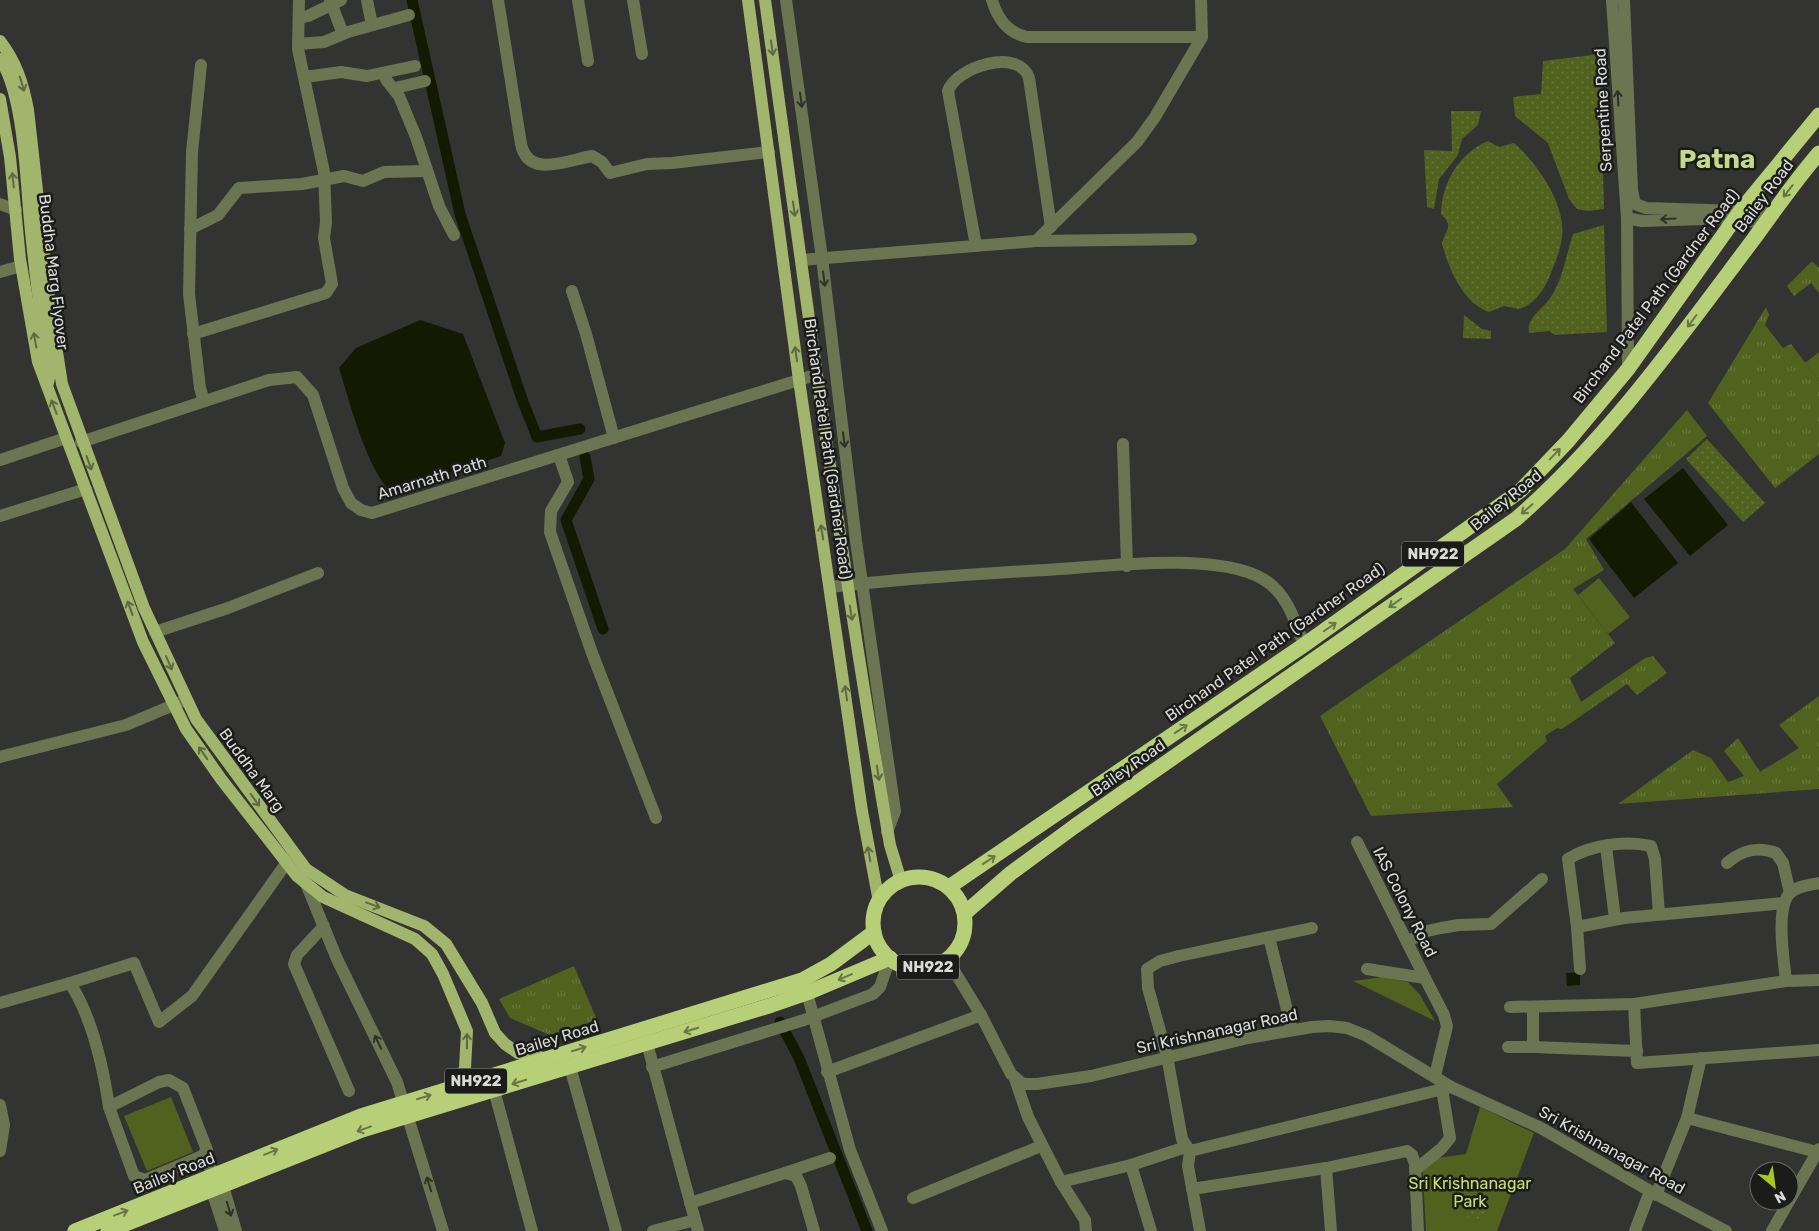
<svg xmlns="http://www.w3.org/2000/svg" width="1819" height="1231" viewBox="0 0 1819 1231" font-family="Rubik,sans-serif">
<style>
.grass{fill:url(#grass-tufts)}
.park{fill:#51611e}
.garden{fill:url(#garden-dots)}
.water{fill:#141a01}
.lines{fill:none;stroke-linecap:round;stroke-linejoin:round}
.canal{stroke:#141a01;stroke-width:11}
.minor{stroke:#6b7552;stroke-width:12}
.major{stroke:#a1b56d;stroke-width:12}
.highway{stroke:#b7cf76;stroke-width:15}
.oneway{stroke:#5e6844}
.oneway2{stroke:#2f3228}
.oneway3{stroke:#697548}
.labels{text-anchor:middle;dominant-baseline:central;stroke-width:5;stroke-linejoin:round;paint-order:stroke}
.shield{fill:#1b1b1a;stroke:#a1a19f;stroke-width:1}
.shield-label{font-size:15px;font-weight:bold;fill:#dadad8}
.street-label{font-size:16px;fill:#dadad8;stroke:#1b1b1a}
.park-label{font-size:16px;fill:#c4e26d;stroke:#1b1b1a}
.town-label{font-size:26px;font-weight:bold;fill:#c4d98e;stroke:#1b1b1a}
</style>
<defs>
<pattern id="grass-tufts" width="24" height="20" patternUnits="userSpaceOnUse" patternTransform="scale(1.25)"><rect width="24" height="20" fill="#51611e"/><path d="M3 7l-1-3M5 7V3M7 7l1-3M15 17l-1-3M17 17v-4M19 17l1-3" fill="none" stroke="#69773e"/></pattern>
<pattern id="garden-dots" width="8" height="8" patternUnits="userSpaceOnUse" patternTransform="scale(1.25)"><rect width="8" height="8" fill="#51611e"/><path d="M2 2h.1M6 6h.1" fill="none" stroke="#69773e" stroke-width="1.8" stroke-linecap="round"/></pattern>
</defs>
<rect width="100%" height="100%" fill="#333431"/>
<!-- grass -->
<g class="grass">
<path d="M 1812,261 L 1819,268 L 1819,293 L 1811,283 L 1794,296 L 1787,286 Z"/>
<path d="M 1766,307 L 1769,315 L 1765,325 L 1783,348 L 1791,344 L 1819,381 L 1819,454 L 1775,488 L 1708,403 Z"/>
<path d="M 1687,410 L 1707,436 L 1586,539 L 1604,570 L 1573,589 L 1615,643 L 1570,678 L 1581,702 L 1645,658 L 1653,656 L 1667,673 L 1637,695 L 1627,684 L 1562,729 L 1557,728 L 1545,736 L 1547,741 L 1497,784 L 1513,807 L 1371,816 L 1320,716 L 1565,549 Z"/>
<path d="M 1819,696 L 1819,789 L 1618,804 L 1693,750 L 1711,758 L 1728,782 L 1744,776 L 1724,751 L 1738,738 L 1760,772 L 1799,748 L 1779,725 Z"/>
<path d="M 574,966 L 597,1020 L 550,1035 L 510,1018 L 499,999 Z"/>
</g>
<!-- park -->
<g class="park">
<path d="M 1819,352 L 1819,381 L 1805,363 Z"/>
<path d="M 1599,578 L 1630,617 L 1608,634 L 1578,595 Z"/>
<path d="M 1383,977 L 1408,982 L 1420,995 L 1435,1021 L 1353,981 Z"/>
<path d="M 171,1097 L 193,1152 L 147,1171 L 124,1116 Z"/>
<path d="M 1480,1107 L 1534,1133 L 1497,1231 L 1426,1231 L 1422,1160 L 1466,1154 Z"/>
</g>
<!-- garden -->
<g class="garden">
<path d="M 1600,54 L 1604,209 L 1588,211 L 1577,209 L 1569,199 L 1548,143 L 1515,116 L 1513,97 L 1541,94 L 1543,61 Z"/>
<path d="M 1451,111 L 1481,111 L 1478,125 L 1462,139 L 1458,155 L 1439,179 L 1434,209 L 1427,207 L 1424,150 L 1452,151 Z"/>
<path d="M 1488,141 L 1499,147 L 1514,143 C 1537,163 1566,204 1562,236 C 1561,249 1556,260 1551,273 C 1546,287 1535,305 1519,309 L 1504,306 L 1489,312 C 1463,303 1449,269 1442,244 C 1445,229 1455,228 1441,214 C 1442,183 1458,154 1488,141 Z"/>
<path d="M 1604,225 L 1607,332 L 1555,335 L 1549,331 L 1529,333 C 1526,318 1542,310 1550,298 C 1563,280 1566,255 1573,234 Z"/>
<path d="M 1464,315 L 1482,329 L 1491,331 L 1491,339 L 1463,338 Z"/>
<path d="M 1707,439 L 1765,503 L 1743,522 L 1686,459 Z"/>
<path d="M 1470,1194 L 1478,1194 L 1484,1201 L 1485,1217 L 1480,1222 L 1469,1220 L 1463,1208 L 1463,1200 Z"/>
</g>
<!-- water -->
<g class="water">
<path d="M 420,320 L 463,334 L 505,443 L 501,456 L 405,488 L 390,490 C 368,472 348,397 339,368 L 356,348 Z"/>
<path d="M 1683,468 L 1728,525 L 1690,556 L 1644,499 Z"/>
<path d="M 1631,502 L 1678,563 L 1634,598 L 1589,539 Z"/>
<path d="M 1580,972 L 1580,985 L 1567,986 L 1566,973 Z"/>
</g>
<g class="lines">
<!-- canal -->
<g class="canal">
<path d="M 412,0 L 460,214 L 523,402 L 537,437 L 580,429"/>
<path d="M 585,457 L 589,479 L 566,520 L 603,629"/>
<path d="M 780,1022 L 799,1058 L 867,1231"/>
</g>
<!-- minor -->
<g class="minor">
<path d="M 330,0 L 343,34"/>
<path d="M 367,0 L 372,25"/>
<path d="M 498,0 L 521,144 C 528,179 568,160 592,156 L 602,162 L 610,173 L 647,164 L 672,163 L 769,152"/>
<path d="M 578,0 L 588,61"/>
<path d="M 633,0 L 642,54"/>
<path d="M 786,0 L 822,258 L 856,541 L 895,811 L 887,832"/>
<path d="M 992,0 C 997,18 1008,33 1027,37 L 1202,37"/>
<path d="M 1612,0 L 1627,218 L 1642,221 L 1735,218 L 1765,224"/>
<path d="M 1624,0 L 1632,190 L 1635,204 L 1646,208 L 1772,212"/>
<path d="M 300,18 L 308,16 L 341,0"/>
<path d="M 298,44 L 324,42 L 348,32 L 409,15"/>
<path d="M 201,65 L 192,152 L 189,294 L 200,388 L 204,401"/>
<path d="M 383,73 L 387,81 L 399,96 L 416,137 L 439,206 L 454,235"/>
<path d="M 305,77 L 341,72 L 367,76 L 415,66"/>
<path d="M 395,88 L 425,81"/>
<path d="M 0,204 L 16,210"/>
<path d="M 1627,218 L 1628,369"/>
<path d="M 190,229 L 218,215 L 239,188 L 302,184 L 344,176 L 363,181 L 384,172 L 426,171"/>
<path d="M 1036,241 L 1191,239"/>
<path d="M 976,246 L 948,91 C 956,67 1019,47 1029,78 L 1051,227"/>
<path d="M 801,260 L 1036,241 L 1137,142 L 1155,117 L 1202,37 L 1201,0"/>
<path d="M 0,272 L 21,266"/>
<path d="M 572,291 L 586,334 L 614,438"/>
<path d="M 193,334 L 326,293 L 332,284 L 324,238 L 326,222 L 324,172 L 298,49 L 299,0"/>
<path d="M 81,442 L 269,380 L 297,377 L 313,395 L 343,488 L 351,503 L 361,510 L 372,513 L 815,375"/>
<path d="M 1123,444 L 1127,566"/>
<path d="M 559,455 L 568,482 L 551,511 L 550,532 L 592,653 L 656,818"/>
<path d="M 0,460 L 66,438"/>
<path d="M 0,516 L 86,489"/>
<path d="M 830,587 C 902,579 973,574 1045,570 C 1101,567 1215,551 1263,579 C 1287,593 1295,621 1304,645"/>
<path d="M 155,632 L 228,608 L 318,573"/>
<path d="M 0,757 L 126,725 L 183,701"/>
<path d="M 1357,842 L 1425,978"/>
<path d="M 1606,846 L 1615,919"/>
<path d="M 1727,863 C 1742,850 1757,846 1776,853 L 1783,863 L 1790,893"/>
<path d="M 307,886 L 337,959 L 397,1082 L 443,1231"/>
<path d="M 324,926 L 297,955 L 294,964 L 349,1091"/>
<path d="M 1577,927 L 1624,918 L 1784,903"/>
<path d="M 1312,928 L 1179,956 L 1160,961 L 1147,969 L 1148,988 L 1167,1056 L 1182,1139 L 1190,1151 L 1451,1087"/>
<path d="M 1269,937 L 1292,1030"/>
<path d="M 1407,942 L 1427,931 L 1441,928 L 1459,925 L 1491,924 L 1542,879"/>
<path d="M 947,959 L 981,1015 L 1011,1074 L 1023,1084 L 1037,1084 L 1091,1076 L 1248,1038 L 1312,1027 L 1329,1026 L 1347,1028 L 1367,1036 L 1451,1087 L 1541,1128 L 1650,1191 L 1726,1231"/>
<path d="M 1367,969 L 1425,978 L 1444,1015 L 1447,1026 L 1435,1076"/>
<path d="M 1580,969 L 1577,927 L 1568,859 C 1591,845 1624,840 1651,846 L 1655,859 L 1659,914"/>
<path d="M 1786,981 C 1784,961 1775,908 1790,893 C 1797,886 1810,885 1819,883"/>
<path d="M 70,983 L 134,963 L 159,1022 L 192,996 L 292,855"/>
<path d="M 807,993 L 850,1150 L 882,1231"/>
<path d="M 0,1003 L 70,983 C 93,1019 103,1066 109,1107"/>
<path d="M 1634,1004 L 1637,1063 L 1819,1050"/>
<path d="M 1510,1007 L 1634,1004 L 1786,981 L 1819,980"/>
<path d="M 1533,1008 L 1533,1047 L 1637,1051"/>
<path d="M 645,1036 L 698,1231"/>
<path d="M 1508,1047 L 1533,1047"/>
<path d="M 570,1067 L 616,1231"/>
<path d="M 652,1067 L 804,1020 L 873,994 L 880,987 L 890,958"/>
<path d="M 827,1072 L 981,1015"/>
<path d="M 1015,1079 L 1028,1117 L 1061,1182"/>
<path d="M 169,1080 L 183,1088 L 207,1150 L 202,1156 L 145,1180 L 134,1176 L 109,1107 L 159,1082 Z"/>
<path d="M 494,1090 L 532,1231"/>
<path d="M 0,1105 L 4,1125 L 0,1151"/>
<path d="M 1687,1118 L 1817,1152"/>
<path d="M 1190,1151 L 1188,1166 L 1200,1231"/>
<path d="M 202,1156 L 215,1175"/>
<path d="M 1131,1165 L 1151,1231"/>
<path d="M 1326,1168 L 1331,1231"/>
<path d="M 1415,1170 L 1441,1149 L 1450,1138 L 1442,1089"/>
<path d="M 785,1173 L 830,1158"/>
<path d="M 223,1186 L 236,1231"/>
<path d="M 1192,1189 L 1326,1168 L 1407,1151 L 1412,1155 L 1415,1164 L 1418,1231"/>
<path d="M 212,1191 L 225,1231"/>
<path d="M 1656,1195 L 1687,1118 L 1701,1058"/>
<path d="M 913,1198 L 1041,1146"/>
<path d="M 1789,1201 L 1819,1149"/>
<path d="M 690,1203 L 785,1173 L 796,1176 L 801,1186 L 814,1231"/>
<path d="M 653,1231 L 695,1220"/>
<path d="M 1086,1231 L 1085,1220 L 1061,1182 L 1131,1165 L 1186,1147"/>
<path d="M 1635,1231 L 1650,1191"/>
<path d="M 1772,1231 L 1789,1201"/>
</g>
<!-- major -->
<g class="major">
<path d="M 748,0 L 799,380 L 862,811 L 879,902"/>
<path d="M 765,0 C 804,282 841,564 890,845 L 901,881"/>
<path d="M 0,41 C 16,62 23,83 28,110 L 50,307 L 62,384 L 144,608 L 196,719 L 306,869 L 345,895 L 424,926 L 446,944 L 482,1003 L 495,1033 L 505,1044 L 518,1053 L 548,1059"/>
<path d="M 0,59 C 24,94 26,179 30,222 C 35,273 41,323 50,373 L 48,383"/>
<path d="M 0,99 L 10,157 L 20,259 L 38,362 L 143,642 L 186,729 L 221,779 L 297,876 L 323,897 L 415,939 L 432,954 L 443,974 L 467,1031 L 465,1068 L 455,1087"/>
</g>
<!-- highway -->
<g class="highway">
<circle cx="919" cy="923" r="46"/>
<path d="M 949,887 L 1304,645 L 1520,491 L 1568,441 L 1628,369 L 1741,210 L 1819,115"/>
<path d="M 965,913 L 1011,873 L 1075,826 L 1516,519 C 1608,439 1680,337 1753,240 C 1775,210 1795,181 1819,153"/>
<path d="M 75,1231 L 361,1116 L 802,980 L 831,964 L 874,932"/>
<path d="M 108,1231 L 362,1130 L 772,1005 L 807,993 L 890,958"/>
</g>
</g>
<!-- one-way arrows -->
<defs><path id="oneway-shaft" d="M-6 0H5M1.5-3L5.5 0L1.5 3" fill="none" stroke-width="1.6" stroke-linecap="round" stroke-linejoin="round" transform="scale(1.25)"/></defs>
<g class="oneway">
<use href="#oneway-shaft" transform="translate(772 48) rotate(82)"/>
<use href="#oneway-shaft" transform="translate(22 84) rotate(73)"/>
<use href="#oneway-shaft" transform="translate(13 180) rotate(-96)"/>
<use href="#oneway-shaft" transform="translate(794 209) rotate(82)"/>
<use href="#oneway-shaft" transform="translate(35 340) rotate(-100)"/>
<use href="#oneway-shaft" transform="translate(796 354) rotate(-98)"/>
<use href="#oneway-shaft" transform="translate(54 407) rotate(-111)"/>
<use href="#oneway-shaft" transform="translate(89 463) rotate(70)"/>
<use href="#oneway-shaft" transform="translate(822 532) rotate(-99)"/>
<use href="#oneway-shaft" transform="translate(130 608) rotate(-110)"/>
<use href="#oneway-shaft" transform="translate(851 613) rotate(81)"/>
<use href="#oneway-shaft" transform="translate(169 663) rotate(66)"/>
<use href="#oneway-shaft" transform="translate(846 693) rotate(-98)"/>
<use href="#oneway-shaft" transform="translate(203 753) rotate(-125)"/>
<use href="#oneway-shaft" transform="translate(878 773) rotate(81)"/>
<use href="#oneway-shaft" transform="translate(255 800) rotate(54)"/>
<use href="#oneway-shaft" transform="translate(869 854) rotate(-100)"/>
<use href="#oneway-shaft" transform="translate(373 905) rotate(20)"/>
<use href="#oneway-shaft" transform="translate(467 1041) rotate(-90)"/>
</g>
<g class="oneway2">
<use href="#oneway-shaft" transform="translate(1618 98) rotate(-93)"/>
<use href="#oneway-shaft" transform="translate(801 100) rotate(82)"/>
<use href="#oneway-shaft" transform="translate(1668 219) rotate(177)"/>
<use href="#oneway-shaft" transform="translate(824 279) rotate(83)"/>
<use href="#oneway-shaft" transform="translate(844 440) rotate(83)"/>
<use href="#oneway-shaft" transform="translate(378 1042) rotate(-116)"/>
<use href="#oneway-shaft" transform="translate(429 1184) rotate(-107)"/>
<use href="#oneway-shaft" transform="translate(229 1209) rotate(73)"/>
</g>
<g class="oneway3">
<use href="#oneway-shaft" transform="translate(1788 191) rotate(128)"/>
<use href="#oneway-shaft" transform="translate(1692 321) rotate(127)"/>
<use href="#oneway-shaft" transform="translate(1555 454) rotate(-46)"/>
<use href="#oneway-shaft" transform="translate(1527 509) rotate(139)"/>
<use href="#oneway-shaft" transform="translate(1395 603) rotate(145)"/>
<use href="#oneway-shaft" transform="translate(1330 627) rotate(-35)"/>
<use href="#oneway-shaft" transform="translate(1181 729) rotate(-34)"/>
<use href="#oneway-shaft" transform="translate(989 860) rotate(-34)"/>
<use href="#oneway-shaft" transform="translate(845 977) rotate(157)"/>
<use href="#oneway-shaft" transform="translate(691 1030) rotate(163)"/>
<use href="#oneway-shaft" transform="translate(579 1049) rotate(-17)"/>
<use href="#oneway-shaft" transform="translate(519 1082) rotate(163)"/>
<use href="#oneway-shaft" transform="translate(424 1097) rotate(-17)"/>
<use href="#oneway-shaft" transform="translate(364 1129) rotate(160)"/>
<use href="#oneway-shaft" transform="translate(271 1152) rotate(-22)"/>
<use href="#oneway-shaft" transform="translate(121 1213) rotate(-21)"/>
</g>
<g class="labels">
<!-- shield labels -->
<g class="shield">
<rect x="1402" y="541.5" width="62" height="25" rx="4"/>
<rect x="897" y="954.5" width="62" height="25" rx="4"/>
<rect x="445" y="1068.5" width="62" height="25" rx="4"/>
</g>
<g class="shield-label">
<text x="1433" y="554">NH922</text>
<text x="928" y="967">NH922</text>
<text x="476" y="1081">NH922</text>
</g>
<!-- street labels -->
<g class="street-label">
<text transform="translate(1603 110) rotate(-93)">Serpentine Road</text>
<text transform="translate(1764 196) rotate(-53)">Bailey Road</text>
<text transform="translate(54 272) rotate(83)">Buddha Marg Flyover</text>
<text transform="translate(1656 296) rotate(-53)">Birchand Patel Path (Gardner Road)</text>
<text transform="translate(828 449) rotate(82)">Birchand Patel Path (Gardner Road)</text>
<text transform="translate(432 478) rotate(-17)">Amarnath Path</text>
<text transform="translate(1506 500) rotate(-39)">Bailey Road</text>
<text transform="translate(1275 642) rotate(-35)">Birchand Patel Path (Gardner Road)</text>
<text transform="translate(1128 768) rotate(-35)">Bailey Road</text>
<text transform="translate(252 770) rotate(54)">Buddha Marg</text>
<text transform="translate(1405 902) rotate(63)">IAS Colony Road</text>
<text transform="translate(1217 1031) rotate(-12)">Sri Krishnanagar Road</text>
<text transform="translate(557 1038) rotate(-17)">Bailey Road</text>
<text transform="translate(1612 1150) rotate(29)">Sri Krishnanagar Road</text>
<text transform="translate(174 1173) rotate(-22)">Bailey Road</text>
</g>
<!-- park labels -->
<g class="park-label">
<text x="1470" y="1183">Sri Krishnanagar<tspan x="1470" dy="18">Park</tspan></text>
</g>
<!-- town labels -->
<g class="town-label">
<text x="1717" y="159">Patna</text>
</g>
</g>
<!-- north arrow -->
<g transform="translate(1774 1186) rotate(151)"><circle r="24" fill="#1b1b1a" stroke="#676766"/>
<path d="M0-4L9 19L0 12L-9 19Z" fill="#a6c821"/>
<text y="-8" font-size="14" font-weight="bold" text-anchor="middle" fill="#dadad8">N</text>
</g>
</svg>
